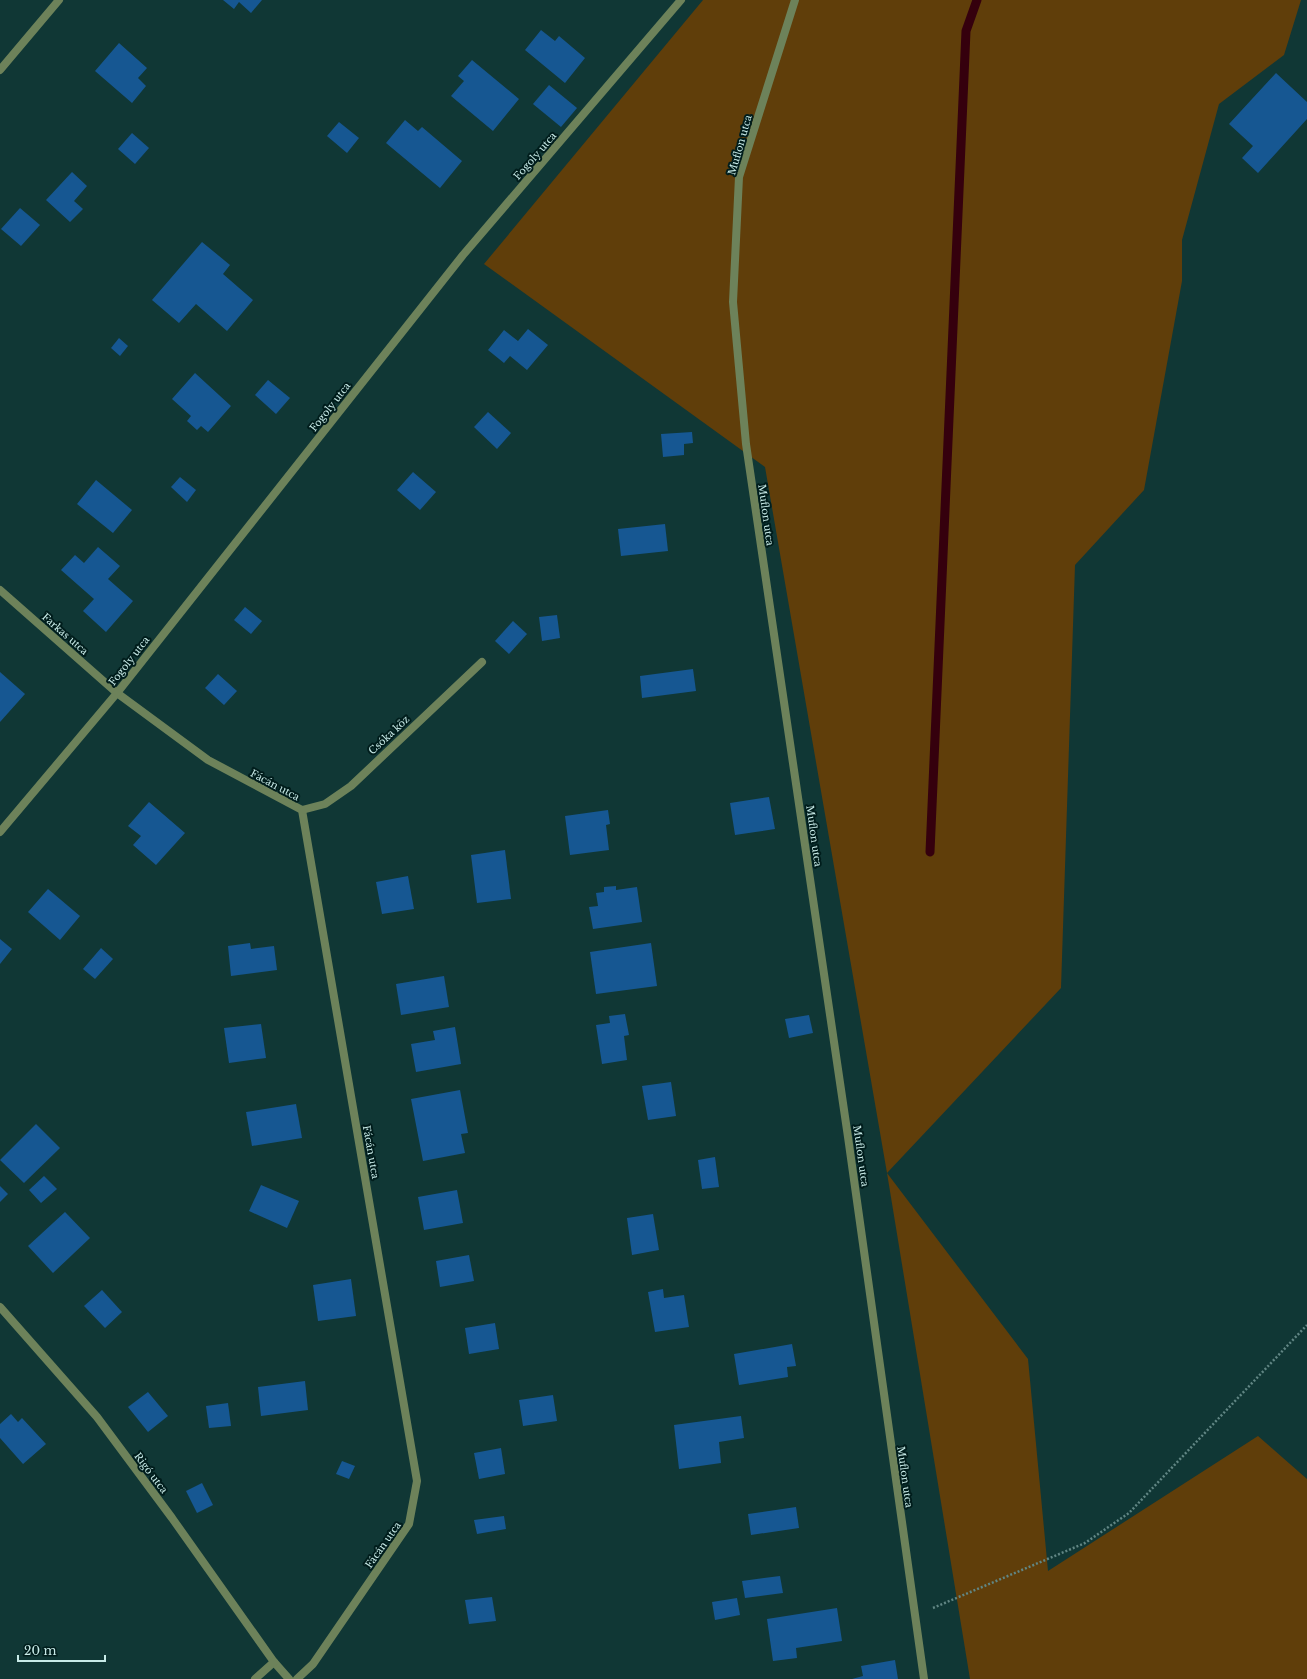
<svg xmlns="http://www.w3.org/2000/svg" width="1307" height="1679" viewBox="0 0 1307 1679" font-family="'Libre Baskerville',serif">
<style>
.green{fill:#603e0a}
.lines{fill:none;stroke-linecap:round;stroke-linejoin:round}
.stream{stroke:#35000d;stroke-width:9}
.building{fill:#165792}
.path{stroke:#618684;stroke-width:2.5;stroke-dasharray:2 2;stroke-linecap:butt}
.street{stroke:#6d825a;stroke-width:8}
.labels{text-anchor:middle;dominant-baseline:central;stroke-width:4;stroke-linejoin:round;paint-order:stroke}
.street-label{font-size:10px;fill:#c8ebe8;stroke:#001d1c}
</style>
<rect width="100%" height="100%" fill="#103735"/>
<!-- green -->
<path class="green" d="M 703,0 L 1301,0 L 1284,55 L 1219,104 L 1182,240 L 1182,281 L 1144,490 L 1075,565 L 1061,988 L 887,1173 L 1028,1359 L 1048,1571 L 1258,1436 L 1307,1479 L 1307,1679 L 970,1679 L 887,1173 L 765,467 L 484,264 Z"/>
<g class="lines">
<!-- stream -->
<path class="stream" d="M 930,852 L 966,31 L 977,0"/>
</g>
<!-- building -->
<g class="building">
<path d="M 223,0 L 262,0 L 251,13 L 239,2 L 234,9 Z"/>
<path d="M 541,30 L 555,41 L 559,36 L 585,58 L 565,83 L 525,50 Z"/>
<path d="M 119,43 L 147,68 L 138,78 L 146,86 L 132,103 L 95,71 Z"/>
<path d="M 472,60 L 519,99 L 493,131 L 451,96 L 464,81 L 458,76 Z"/>
<path d="M 1276,73 L 1307,102 L 1307,119 L 1258,173 L 1242,158 L 1253,146 L 1229,124 Z"/>
<path d="M 549,85 L 577,108 L 561,127 L 533,104 Z"/>
<path d="M 405,120 L 418,131 L 422,127 L 462,161 L 440,188 L 386,143 Z"/>
<path d="M 339,122 L 359,138 L 347,153 L 327,136 Z"/>
<path d="M 132,133 L 149,148 L 135,164 L 118,149 Z"/>
<path d="M 72,172 L 87,186 L 74,201 L 83,209 L 70,222 L 46,200 Z"/>
<path d="M 20,208 L 40,225 L 21,246 L 1,229 Z"/>
<path d="M 202,242 L 230,265 L 223,274 L 253,300 L 227,331 L 196,304 L 179,323 L 152,300 Z"/>
<path d="M 528,329 L 548,345 L 527,370 L 510,356 L 504,363 L 488,350 L 504,330 L 518,341 Z"/>
<path d="M 119,338 L 128,346 L 120,356 L 111,348 Z"/>
<path d="M 195,373 L 231,406 L 208,432 L 201,426 L 197,430 L 187,421 L 191,416 L 172,399 Z"/>
<path d="M 268,380 L 290,398 L 276,414 L 255,395 Z"/>
<path d="M 488,412 L 511,433 L 497,449 L 474,427 Z"/>
<path d="M 692,432 L 693,443 L 684,444 L 684,455 L 663,457 L 661,434 Z"/>
<path d="M 413,472 L 436,492 L 420,510 L 397,490 Z"/>
<path d="M 180,477 L 196,490 L 187,502 L 171,487 Z"/>
<path d="M 96,480 L 132,510 L 113,533 L 77,504 Z"/>
<path d="M 665,524 L 668,551 L 621,556 L 618,529 Z"/>
<path d="M 98,547 L 120,566 L 108,579 L 133,601 L 106,632 L 83,611 L 94,599 L 61,570 L 75,555 L 84,563 Z"/>
<path d="M 245,607 L 262,621 L 251,634 L 234,620 Z"/>
<path d="M 557,615 L 560,638 L 542,641 L 539,617 Z"/>
<path d="M 513,621 L 527,634 L 509,654 L 495,641 Z"/>
<path d="M 693,669 L 696,691 L 642,698 L 640,676 Z"/>
<path d="M 0,672 L 25,694 L 0,722 Z"/>
<path d="M 218,674 L 237,691 L 224,705 L 205,688 Z"/>
<path d="M 769,797 L 775,829 L 735,835 L 730,803 Z"/>
<path d="M 149,802 L 185,833 L 156,865 L 133,845 L 141,836 L 128,826 Z"/>
<path d="M 608,810 L 610,824 L 606,825 L 609,850 L 570,855 L 565,816 Z"/>
<path d="M 505,850 L 511,899 L 477,903 L 471,855 Z"/>
<path d="M 408,876 L 414,909 L 382,914 L 376,882 Z"/>
<path d="M 616,886 L 616,890 L 637,887 L 642,922 L 593,929 L 589,907 L 598,906 L 596,893 L 604,892 L 604,887 Z"/>
<path d="M 48,889 L 80,916 L 60,940 L 28,912 Z"/>
<path d="M 0,939 L 12,949 L 0,964 Z"/>
<path d="M 250,943 L 251,949 L 274,946 L 277,970 L 231,976 L 228,946 Z"/>
<path d="M 651,943 L 657,986 L 596,994 L 590,952 Z"/>
<path d="M 101,948 L 113,959 L 95,979 L 83,969 Z"/>
<path d="M 444,976 L 449,1007 L 401,1015 L 396,984 Z"/>
<path d="M 625,1014 L 629,1035 L 624,1036 L 627,1060 L 602,1064 L 596,1025 L 610,1023 L 609,1016 Z"/>
<path d="M 809,1015 L 813,1033 L 789,1038 L 785,1019 Z"/>
<path d="M 261,1024 L 266,1058 L 229,1063 L 224,1028 Z"/>
<path d="M 455,1027 L 461,1064 L 416,1072 L 411,1044 L 435,1040 L 433,1031 Z"/>
<path d="M 671,1082 L 676,1116 L 648,1120 L 642,1086 Z"/>
<path d="M 460,1090 L 468,1133 L 461,1134 L 465,1153 L 423,1161 L 411,1099 Z"/>
<path d="M 296,1104 L 302,1138 L 252,1146 L 246,1112 Z"/>
<path d="M 36,1124 L 60,1148 L 24,1183 L 0,1160 Z"/>
<path d="M 715,1157 L 719,1187 L 702,1189 L 698,1160 Z"/>
<path d="M 44,1176 L 57,1189 L 41,1203 L 29,1190 Z"/>
<path d="M 261,1185 L 299,1201 L 287,1228 L 249,1211 Z"/>
<path d="M 0,1186 L 8,1194 L 0,1202 Z"/>
<path d="M 457,1190 L 463,1223 L 424,1230 L 418,1197 Z"/>
<path d="M 65,1212 L 90,1238 L 53,1273 L 28,1246 Z"/>
<path d="M 653,1214 L 659,1250 L 632,1255 L 627,1218 Z"/>
<path d="M 469,1255 L 474,1281 L 440,1287 L 436,1261 Z"/>
<path d="M 351,1279 L 356,1316 L 318,1321 L 313,1285 Z"/>
<path d="M 663,1289 L 664,1298 L 684,1295 L 689,1327 L 655,1332 L 648,1292 Z"/>
<path d="M 102,1290 L 122,1312 L 105,1328 L 84,1306 Z"/>
<path d="M 495,1323 L 499,1349 L 469,1354 L 465,1328 Z"/>
<path d="M 792,1344 L 796,1366 L 787,1367 L 788,1377 L 739,1385 L 734,1354 Z"/>
<path d="M 305,1381 L 308,1410 L 261,1416 L 258,1387 Z"/>
<path d="M 148,1392 L 168,1416 L 148,1432 L 128,1407 Z"/>
<path d="M 553,1395 L 557,1421 L 523,1426 L 519,1400 Z"/>
<path d="M 228,1403 L 231,1426 L 209,1428 L 206,1406 Z"/>
<path d="M 11,1414 L 18,1422 L 22,1418 L 46,1444 L 23,1464 L 0,1438 L 0,1424 Z"/>
<path d="M 741,1416 L 744,1438 L 719,1442 L 721,1463 L 679,1469 L 674,1425 Z"/>
<path d="M 501,1448 L 505,1474 L 479,1479 L 474,1453 Z"/>
<path d="M 342,1461 L 355,1466 L 349,1479 L 336,1474 Z"/>
<path d="M 202,1483 L 213,1505 L 197,1513 L 186,1491 Z"/>
<path d="M 796,1507 L 799,1528 L 751,1535 L 748,1514 Z"/>
<path d="M 504,1516 L 506,1529 L 477,1534 L 474,1520 Z"/>
<path d="M 780,1576 L 783,1593 L 745,1598 L 742,1581 Z"/>
<path d="M 492,1597 L 496,1621 L 469,1624 L 465,1600 Z"/>
<path d="M 737,1598 L 740,1615 L 715,1620 L 712,1602 Z"/>
<path d="M 837,1608 L 842,1641 L 796,1648 L 797,1658 L 773,1661 L 767,1619 Z"/>
<path d="M 895,1660 L 898,1679 L 852,1679 L 863,1676 L 861,1666 Z"/>
</g>
<g class="lines">
<!-- path -->
<path class="path" d="M 933,1608 L 1085,1543 L 1129,1513 L 1307,1325"/>
<!-- street -->
<g class="street">
<path d="M 795,0 L 739,177 L 733,302 L 746,444 L 848,1137 L 924,1679"/>
<path d="M 0,70 L 59,0"/>
<path d="M 0,590 L 117,693 L 208,760 L 302,810 L 417,1481 L 409,1524 L 313,1664 L 297,1679"/>
<path d="M 302,810 L 325,804 L 351,786 L 482,662"/>
<path d="M 0,832 L 117,693 L 463,255 L 681,0"/>
<path d="M 0,1307 L 97,1417 L 172,1518 L 274,1662 L 289,1679"/>
<path d="M 255,1679 L 274,1662"/>
</g>
</g>
<g class="labels">
<!-- street labels -->
<g class="street-label">
<text transform="translate(740 145) rotate(-74)">Muflon utca</text>
<text transform="translate(535 156) rotate(-49)">Fogoly utca</text>
<text transform="translate(330 407) rotate(-52)">Fogoly utca</text>
<text transform="translate(766 515) rotate(82)">Muflon utca</text>
<text transform="translate(65 634) rotate(41)">Farkas utca</text>
<text transform="translate(129 661) rotate(-52)">Fogoly utca</text>
<text transform="translate(389 735) rotate(-43)">Csóka köz</text>
<text transform="translate(275 785) rotate(28)">Fácán utca</text>
<text transform="translate(814 836) rotate(82)">Muflon utca</text>
<text transform="translate(371 1152) rotate(80)">Fácán utca</text>
<text transform="translate(861 1156) rotate(82)">Muflon utca</text>
<text transform="translate(151 1473) rotate(53)">Rigó utca</text>
<text transform="translate(905 1477) rotate(82)">Muflon utca</text>
<text transform="translate(383 1545) rotate(-55)">Fácán utca</text>
</g>
</g>
<!-- scale -->
<path d="M18 1655v6h87v-6" fill="none" stroke="#c8ebe8" stroke-width="2"/>
<text x="24" y="1655" font-size="12" fill="#c8ebe8" stroke="#001d1c" stroke-width="3" paint-order="stroke">20 m</text>
</svg>
